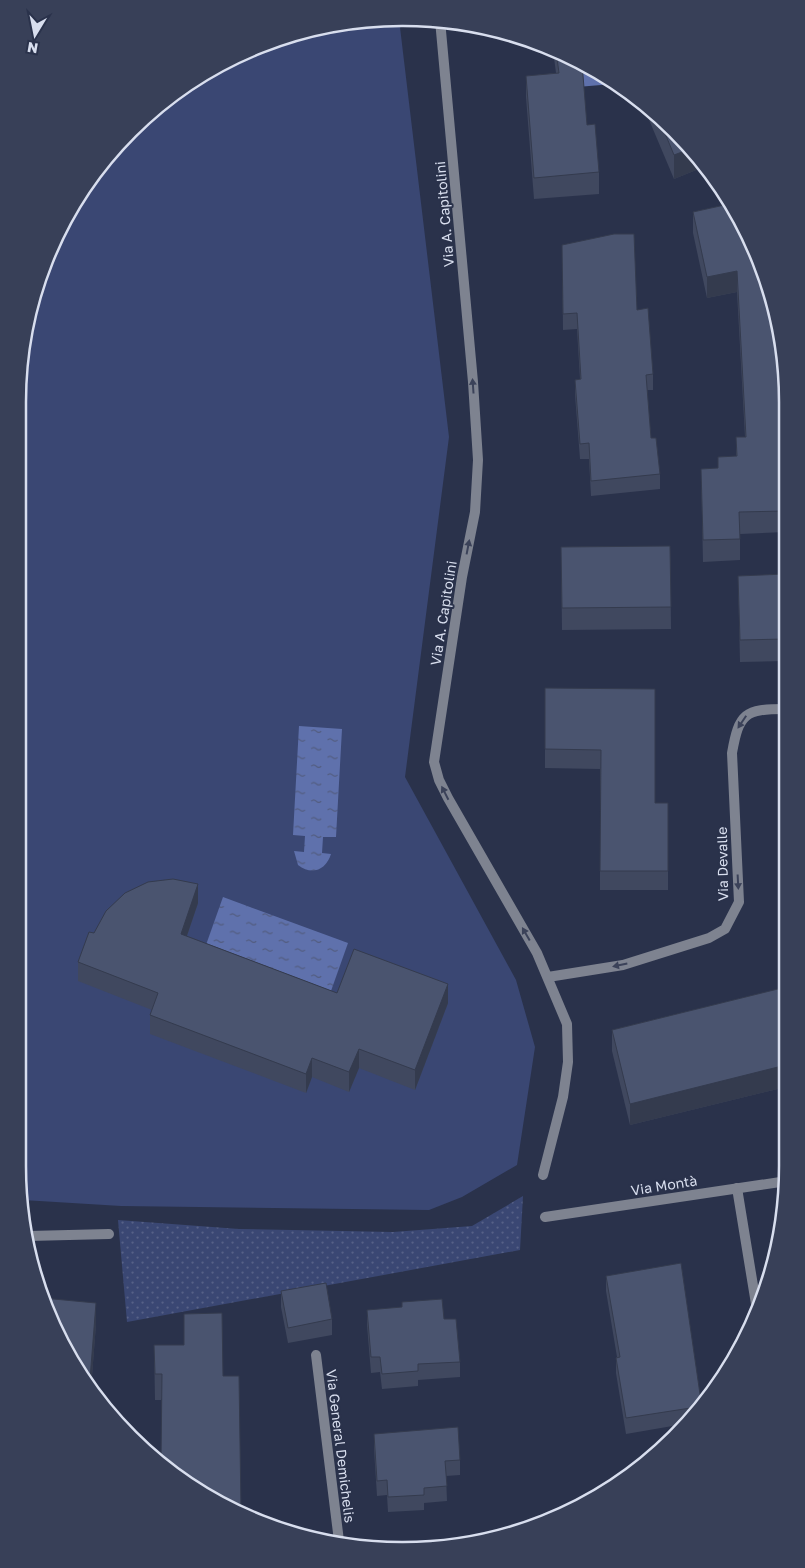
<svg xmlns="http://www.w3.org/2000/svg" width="805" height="1568" viewBox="0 0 805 1568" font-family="'Golos Text',sans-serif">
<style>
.grass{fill:url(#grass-dots)}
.garden{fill:#3a4773}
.water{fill:url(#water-ripples)}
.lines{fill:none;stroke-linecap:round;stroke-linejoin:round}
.street{stroke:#7e8390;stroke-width:10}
.wall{fill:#40485f}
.shaded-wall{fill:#343b4e}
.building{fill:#4a546f;stroke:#343b4e}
.oneway{fill:#3b4259}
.labels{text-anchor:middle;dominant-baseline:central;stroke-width:4;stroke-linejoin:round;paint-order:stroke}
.street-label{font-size:14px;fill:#d8deee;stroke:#2a324b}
.rim{fill:none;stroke:#d8deee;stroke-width:2.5}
</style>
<defs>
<pattern id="grass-dots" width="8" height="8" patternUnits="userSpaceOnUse" patternTransform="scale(1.25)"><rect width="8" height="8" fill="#3a4773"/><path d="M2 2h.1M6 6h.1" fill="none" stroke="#566187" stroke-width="1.8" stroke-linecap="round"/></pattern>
<pattern id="water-ripples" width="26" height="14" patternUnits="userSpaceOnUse" patternTransform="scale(1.25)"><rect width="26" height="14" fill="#5f71ac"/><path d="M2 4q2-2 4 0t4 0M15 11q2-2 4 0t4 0" fill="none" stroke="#525c7f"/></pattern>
</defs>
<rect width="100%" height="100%" fill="#2a324b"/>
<!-- grass -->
<path class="grass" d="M 523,1196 L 520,1250 L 127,1322 L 118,1220 L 239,1229 L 393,1232 L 472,1226 Z"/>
<!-- garden -->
<path class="garden" d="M 399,19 L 449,437 L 405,777 L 516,980 L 535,1047 L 517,1165 L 462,1197 L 429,1210 L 121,1206 L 23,1200 L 18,1165 L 18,378 L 31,303 L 57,232 L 97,168 L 149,113 L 210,69 L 279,38 L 353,21 Z"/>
<!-- water -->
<g class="water">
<path d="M 590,69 L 613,84 L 565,88 L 564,71 Z"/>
<path d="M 299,726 L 342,729 L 336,837 L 323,837 L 322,853 L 331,854 C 326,870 312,876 298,865 L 294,851 L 304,852 L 305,836 L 293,835 Z"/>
<path d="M 223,897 L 348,943 L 326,1005 L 201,959 Z"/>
</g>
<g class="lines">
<!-- street -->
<g class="street">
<path d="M 440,20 L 473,382 L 478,460 L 475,512 L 462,577 L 434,762 L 439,780 L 448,798 L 537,953 L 567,1024 L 568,1062 L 563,1097 L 543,1175"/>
<path d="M 548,977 L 623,965 L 709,938 L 725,929 L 739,902 L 732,753 C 739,713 745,709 785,709"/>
<path d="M 737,1188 L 757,1310"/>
<path d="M 545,1217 L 787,1181"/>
<path d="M 29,1236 L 109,1234"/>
<path d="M 316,1355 L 339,1541"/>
</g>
</g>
<!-- wall -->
<g class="wall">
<path d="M 518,37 L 526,39 L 519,40 Z"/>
<path d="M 553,50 L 573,57 L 587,125 L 599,172 L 599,194 L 534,199 L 526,97 L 526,76 L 556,73 Z"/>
<path d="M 647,107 L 656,113 L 706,166 L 674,179 L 647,115 Z"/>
<path d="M 729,204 L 784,352 L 785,532 L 740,534 L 740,560 L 703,562 L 701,469 L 718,468 L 718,457 L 736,456 L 736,437 L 745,437 L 737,292 L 707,298 L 693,233 L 693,212 Z"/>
<path d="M 562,245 L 637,310 L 653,374 L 653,390 L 647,390 L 651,438 L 660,474 L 660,489 L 591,496 L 589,459 L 580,459 L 575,395 L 575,380 L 580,379 L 577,329 L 563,330 Z"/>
<path d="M 670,546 L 671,629 L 562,630 L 561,547 Z"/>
<path d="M 785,574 L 785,661 L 740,662 L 738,576 Z"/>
<path d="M 545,688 L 655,803 L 668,803 L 668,890 L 600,890 L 600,769 L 545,768 Z"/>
<path d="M 198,903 L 187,936 L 337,993 L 448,1003 L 415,1090 L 359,1068 L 349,1092 L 312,1077 L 306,1093 L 150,1034 L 150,1015 L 152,1010 L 78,981 L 78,962 L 94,933 Z"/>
<path d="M 786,987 L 786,1087 L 630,1125 L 612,1051 L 612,1030 Z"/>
<path d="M 606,1276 L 701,1401 L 684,1424 L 626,1434 L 616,1373 L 616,1358 L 617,1357 L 606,1291 Z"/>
<path d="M 281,1291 L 332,1319 L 332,1335 L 288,1343 L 281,1307 Z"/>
<path d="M 43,1298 L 96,1324 L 91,1389 Z"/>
<path d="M 367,1310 L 444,1319 L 460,1362 L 460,1377 L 418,1380 L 418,1386 L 382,1389 L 380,1372 L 371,1373 L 367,1325 Z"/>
<path d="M 222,1313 L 161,1400 L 155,1400 L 154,1345 L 184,1345 L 184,1314 Z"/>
<path d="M 374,1434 L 460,1460 L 460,1475 L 446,1476 L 447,1501 L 424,1503 L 424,1510 L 388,1512 L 387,1495 L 377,1496 L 374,1449 Z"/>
</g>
<!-- shaded-wall -->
<g class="shaded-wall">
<path d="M 690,149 L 706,166 L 674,179 L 674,155 Z"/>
<path d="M 737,271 L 737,292 L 707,298 L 707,277 Z"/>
<path d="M 198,884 L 198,903 L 181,953 L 181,934 Z"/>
<path d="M 448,984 L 448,1003 L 415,1090 L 415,1070 Z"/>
<path d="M 359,1049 L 359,1068 L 349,1092 L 349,1072 Z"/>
<path d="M 312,1058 L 312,1077 L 306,1093 L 306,1074 Z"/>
<path d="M 786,1065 L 786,1087 L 630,1125 L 630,1104 Z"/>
<path d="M 96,1303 L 96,1324 L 91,1389 L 90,1387 L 90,1379 Z"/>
</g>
<!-- building -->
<g class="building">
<path d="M 556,51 L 573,57 L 582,63 L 587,125 L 595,124 L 599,172 L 534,178 L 526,76 L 559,73 Z"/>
<path d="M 657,114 L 690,149 L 674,155 Z"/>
<path d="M 729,204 L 758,255 L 784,352 L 785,511 L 739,512 L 740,539 L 703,540 L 701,469 L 718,468 L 718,457 L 737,456 L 736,437 L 746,437 L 737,271 L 707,277 L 693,212 Z"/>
<path d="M 614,234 L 634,234 L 637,310 L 648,308 L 653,374 L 646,375 L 651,438 L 656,438 L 660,474 L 591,481 L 589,443 L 580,444 L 575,380 L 581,379 L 577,313 L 563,314 L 562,245 Z"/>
<path d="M 670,546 L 671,607 L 562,608 L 561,547 Z"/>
<path d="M 785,574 L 785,639 L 740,640 L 738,576 Z"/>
<path d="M 545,688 L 655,689 L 655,803 L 668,803 L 668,871 L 600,871 L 601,750 L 545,749 Z"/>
<path d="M 173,879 L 198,884 L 181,934 L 337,993 L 354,949 L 448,984 L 415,1070 L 359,1049 L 349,1072 L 312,1058 L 306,1074 L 150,1015 L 158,993 L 78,962 L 89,932 L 94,933 L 106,911 L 125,893 L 148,882 Z"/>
<path d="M 786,987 L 786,1065 L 630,1104 L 612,1030 Z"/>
<path d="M 681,1263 L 701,1401 L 697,1407 L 626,1418 L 616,1358 L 620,1357 L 606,1276 Z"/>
<path d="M 326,1283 L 332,1319 L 288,1328 L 281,1291 Z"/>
<path d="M 43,1298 L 96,1303 L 90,1379 L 86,1378 Z"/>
<path d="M 442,1299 L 444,1319 L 456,1319 L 460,1362 L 418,1364 L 418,1371 L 382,1374 L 380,1357 L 371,1357 L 367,1310 L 402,1307 L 402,1302 Z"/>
<path d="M 222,1313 L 223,1376 L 239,1376 L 241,1509 L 189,1486 L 161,1460 L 162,1374 L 155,1374 L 154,1345 L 184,1345 L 184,1314 Z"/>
<path d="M 458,1427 L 460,1460 L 445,1461 L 447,1486 L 424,1488 L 424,1495 L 388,1497 L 387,1480 L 377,1481 L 374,1434 Z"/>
<path d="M 639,1467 L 633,1472 L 633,1468 Z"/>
</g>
<!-- one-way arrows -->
<defs><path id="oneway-solid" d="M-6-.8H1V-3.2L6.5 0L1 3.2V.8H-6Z" transform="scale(1.25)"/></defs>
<g class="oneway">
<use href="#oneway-solid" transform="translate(473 386) rotate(-94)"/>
<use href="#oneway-solid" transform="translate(468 547) rotate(-79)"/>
<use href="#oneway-solid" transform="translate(742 722) rotate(124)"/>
<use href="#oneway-solid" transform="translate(445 793) rotate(-117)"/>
<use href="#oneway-solid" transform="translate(738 882) rotate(87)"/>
<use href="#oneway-solid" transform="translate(526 934) rotate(-120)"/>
<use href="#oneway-solid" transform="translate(620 965) rotate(168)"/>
</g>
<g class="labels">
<!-- street labels -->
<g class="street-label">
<text transform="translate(444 214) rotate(-95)">Via A. Capitolini</text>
<text transform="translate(443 613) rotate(-81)">Via A. Capitolini</text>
<text transform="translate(722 864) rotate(-91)">Via Devalle</text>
<text transform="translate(664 1185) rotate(-9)">Via Montà</text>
<text transform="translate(341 1446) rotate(83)">Via General Demichelis</text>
</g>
</g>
<!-- crop -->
<path d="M0 0H805V1568H0ZM402 26H403A376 376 0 0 1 779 402V1166A376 376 0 0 1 403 1542H402A376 376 0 0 1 26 1166V402A376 376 0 0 1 402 26Z" fill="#384058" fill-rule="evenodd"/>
<path class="rim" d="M402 26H403A376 376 0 0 1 779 402V1166A376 376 0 0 1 403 1542H402A376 376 0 0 1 26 1166V402A376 376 0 0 1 402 26Z"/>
<!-- north arrow -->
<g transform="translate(35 35) rotate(190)" stroke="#2a324b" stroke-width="4" paint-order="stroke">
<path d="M0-4L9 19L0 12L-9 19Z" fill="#d8deee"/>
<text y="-8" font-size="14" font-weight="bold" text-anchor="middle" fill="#d8deee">N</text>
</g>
</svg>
